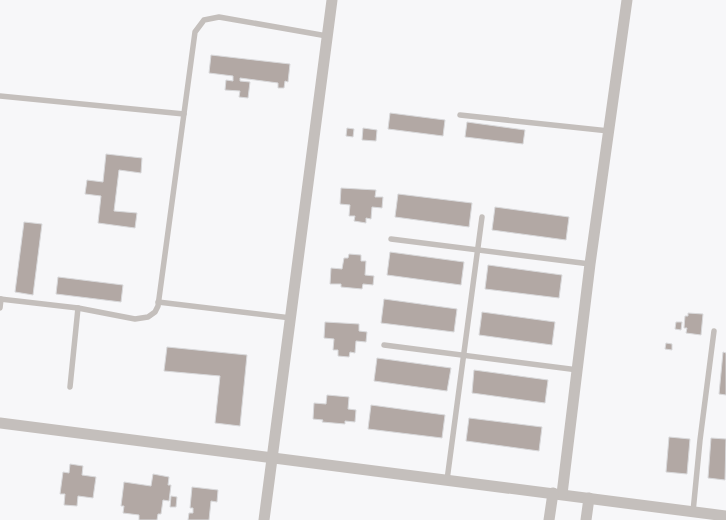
<svg xmlns="http://www.w3.org/2000/svg" width="726" height="520" viewBox="0 0 726 520" font-family="'DM Sans',sans-serif">
<style>
.building{fill:#b2a8a4;stroke:#d9d9db}
.lines{fill:none;stroke-linecap:round;stroke-linejoin:round}
.service{stroke:#c4bfbc;stroke-width:5.5}
.minor{stroke:#c4bfbc;stroke-width:11}
</style>
<rect width="100%" height="100%" fill="#f7f7f9"/>
<!-- building -->
<g class="building">
<path d="M 211,55 L 290,64 L 288,82 L 285,81 L 284,88 L 278,88 L 278,83 L 240,78 L 240,81 L 250,82 L 248,98 L 239,97 L 240,91 L 225,90 L 226,80 L 233,81 L 233,76 L 209,73 Z"/>
<path d="M 390,113 L 445,120 L 443,136 L 388,129 Z"/>
<path d="M 467,122 L 525,130 L 523,144 L 465,137 Z"/>
<path d="M 347,128 L 354,129 L 353,137 L 346,136 Z"/>
<path d="M 363,128 L 377,130 L 376,141 L 362,140 Z"/>
<path d="M 106,154 L 142,158 L 141,173 L 119,170 L 114,211 L 137,213 L 135,228 L 98,223 L 101,196 L 85,194 L 87,180 L 103,182 Z"/>
<path d="M 341,188 L 376,190 L 375,197 L 383,197 L 382,208 L 372,207 L 371,219 L 366,218 L 366,223 L 354,221 L 355,216 L 349,216 L 350,205 L 340,204 Z"/>
<path d="M 398,194 L 472,203 L 469,227 L 395,217 Z"/>
<path d="M 495,207 L 569,217 L 566,240 L 492,230 Z"/>
<path d="M 24,222 L 42,224 L 33,295 L 15,292 Z"/>
<path d="M 390,252 L 464,262 L 461,285 L 387,275 Z"/>
<path d="M 349,254 L 361,255 L 361,261 L 366,261 L 365,275 L 374,276 L 373,285 L 363,284 L 362,289 L 341,287 L 341,284 L 330,284 L 331,268 L 342,269 L 344,258 L 348,258 Z"/>
<path d="M 488,265 L 562,275 L 559,298 L 485,289 Z"/>
<path d="M 58,277 L 123,285 L 121,302 L 56,294 Z"/>
<path d="M 384,299 L 457,309 L 454,332 L 381,323 Z"/>
<path d="M 482,312 L 555,322 L 552,345 L 479,335 Z"/>
<path d="M 688,313 L 703,314 L 701,335 L 686,333 L 687,328 L 684,328 L 685,316 L 688,316 Z"/>
<path d="M 325,322 L 359,324 L 359,331 L 367,332 L 366,342 L 356,341 L 355,353 L 350,352 L 349,357 L 338,356 L 338,350 L 333,350 L 334,339 L 324,338 Z"/>
<path d="M 676,322 L 682,322 L 681,330 L 675,329 Z"/>
<path d="M 666,343 L 672,344 L 672,350 L 665,349 Z"/>
<path d="M 167,347 L 247,355 L 240,426 L 215,423 L 220,376 L 164,371 Z"/>
<path d="M 723,352 L 726,353 L 726,395 L 719,394 Z"/>
<path d="M 377,358 L 451,368 L 447,391 L 374,381 Z"/>
<path d="M 474,370 L 548,380 L 545,403 L 472,393 Z"/>
<path d="M 327,395 L 349,397 L 348,409 L 356,410 L 355,422 L 345,421 L 345,424 L 322,422 L 323,420 L 313,419 L 314,403 L 326,404 Z"/>
<path d="M 371,405 L 445,415 L 442,438 L 368,429 Z"/>
<path d="M 469,418 L 542,427 L 539,451 L 466,441 Z"/>
<path d="M 669,437 L 690,439 L 687,474 L 666,472 Z"/>
<path d="M 711,438 L 726,439 L 725,480 L 708,478 Z"/>
<path d="M 70,464 L 83,466 L 82,475 L 96,477 L 93,498 L 78,496 L 77,506 L 64,505 L 65,494 L 60,494 L 63,472 L 69,473 Z"/>
<path d="M 153,474 L 169,477 L 168,485 L 171,485 L 169,501 L 163,500 L 161,514 L 158,514 L 157,520 L 139,520 L 139,515 L 123,513 L 124,506 L 121,506 L 124,482 L 151,486 Z"/>
<path d="M 192,487 L 218,490 L 217,502 L 211,501 L 209,520 L 188,520 L 189,513 L 193,513 L 193,508 L 190,508 Z"/>
<path d="M 171,496 L 177,497 L 176,507 L 170,507 Z"/>
</g>
<g class="lines">
<!-- service -->
<g class="service">
<path d="M 0,96 L 184,114"/>
<path d="M 460,115 L 609,131"/>
<path d="M 391,239 L 590,264"/>
<path d="M 0,299 L 78,308 L 135,319 L 148,317 L 155,312 L 158,306 L 195,32 L 204,20 L 219,17 L 327,36"/>
<path d="M 158,302 L 291,318"/>
<path d="M 0,308 L 1,299"/>
<path d="M 384,345 L 578,370"/>
<path d="M 70,387 L 78,308"/>
<path d="M 447,480 L 482,217"/>
<path d="M 693,512 L 700,440 L 714,331"/>
</g>
<!-- minor -->
<g class="minor">
<path d="M 0,423 L 726,516"/>
<path d="M 562,494 L 590,264 L 627,0"/>
<path d="M 264,520 L 332,0"/>
<path d="M 549,520 L 553,493"/>
<path d="M 586,520 L 589,498"/>
</g>
</g>
</svg>
